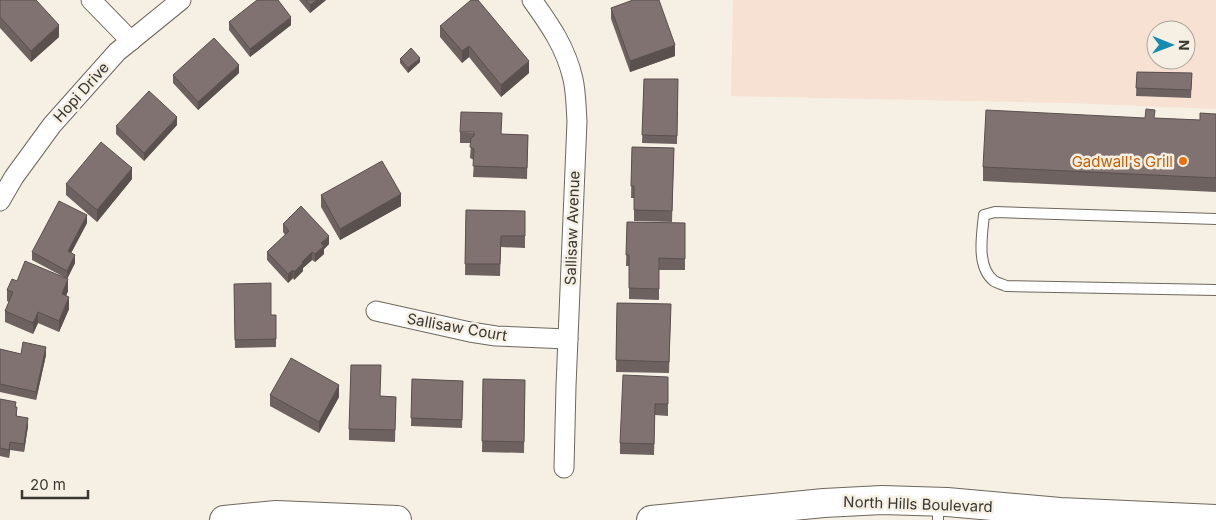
<svg xmlns="http://www.w3.org/2000/svg" width="1216" height="520" viewBox="0 0 1216 520" font-family="Inter,sans-serif">
<style>
.education{fill:#f6e1d3;fill-rule:evenodd}
.lines{fill:none;stroke-linecap:round;stroke-linejoin:round}
.lane-casing{stroke:#6d675d;stroke-width:12}
.street-casing{stroke:#6d675d;stroke-width:21}
.secondary-casing{stroke:#6d675d;stroke-width:30}
.lane{stroke:#fff;stroke-width:10}
.street{stroke:#fff;stroke-width:19}
.secondary{stroke:#fff;stroke-width:28}
.wall{fill:#6e6260}
.shaded-wall{fill:#5a504e}
.building{fill:#807270;stroke:#5a504e}
.food-dot{fill:#e8710a;stroke:#f6efe3;stroke-width:2}
.labels{text-anchor:middle;dominant-baseline:central;stroke-width:5;stroke-linejoin:round;paint-order:stroke}
.street-label{font-size:15px;fill:#383631;stroke:#f6efe3}
.food-label{font-size:15px;fill:#c56008;stroke:#f6efe3;text-anchor:end}
</style>
<rect width="100%" height="100%" fill="#f6efe3"/>
<!-- education -->
<path class="education" d="M 733,0 L 1216,0 L 1216,109 L 1067,103 L 731,96 ZM 1156,30 L 1186,30 L 1186,60 L 1156,60 Z"/>
<g class="lines">
<defs>
<g id="lane">
<path d="M 1216,219 L 995,212 L 984,215 C 982,235 976,267 994,281 C 997,283 1002,284 1006,286 L 1216,290"/>
<path d="M 938,520 L 938,503"/>
</g>
<g id="street">
<path d="M 91,0 L 131,41"/>
<path d="M 532,0 C 550,25 566,48 573,79 C 576,92 576,107 577,121 L 566,386 L 564,468"/>
<path d="M 0,201 L 14,177 L 52,125 L 117,52 L 181,0"/>
<path d="M 376,311 L 470,332 L 496,336 L 568,339"/>
</g>
<g id="secondary">
<path d="M 224,520 L 276,515 L 397,520"/>
<path d="M 651,520 L 824,503 L 882,500 L 947,502 L 1060,512 L 1216,519"/>
</g>
</defs>
<!-- lane casing -->
<use href="#lane" class="lane-casing"/>
<!-- street casing -->
<use href="#street" class="street-casing"/>
<!-- secondary casing -->
<use href="#secondary" class="secondary-casing"/>
<!-- lane -->
<use href="#lane" class="lane"/>
<!-- street -->
<use href="#street" class="street"/>
<!-- secondary -->
<use href="#secondary" class="secondary"/>
</g>
<!-- wall -->
<g class="wall">
<path d="M 0,0 L 59,37 L 31,62 L 0,28 Z"/>
<path d="M 299,0 L 326,0 L 310,13 Z"/>
<path d="M 611,8 L 675,56 L 630,72 L 611,19 Z"/>
<path d="M 229,22 L 291,25 L 250,57 L 229,30 Z"/>
<path d="M 440,26 L 529,73 L 501,97 L 469,57 L 462,63 L 440,37 Z"/>
<path d="M 400,59 L 420,62 L 408,73 L 400,63 Z"/>
<path d="M 1137,72 L 1192,73 L 1191,98 L 1136,96 Z"/>
<path d="M 239,73 L 198,110 L 173,83 L 173,75 Z"/>
<path d="M 644,79 L 678,79 L 677,144 L 642,143 Z"/>
<path d="M 1216,114 L 1216,192 L 983,181 L 983,167 L 1155,118 L 1200,120 Z"/>
<path d="M 177,125 L 144,161 L 116,134 L 116,126 Z"/>
<path d="M 460,132 L 528,135 L 527,179 L 473,177 L 474,160 L 470,158 L 471,143 L 460,143 Z"/>
<path d="M 632,147 L 674,148 L 672,222 L 634,221 L 634,198 L 631,198 Z"/>
<path d="M 132,179 L 97,222 L 66,195 L 66,184 Z"/>
<path d="M 321,195 L 401,206 L 340,240 L 321,207 Z"/>
<path d="M 466,210 L 525,211 L 525,248 L 501,247 L 500,276 L 465,275 Z"/>
<path d="M 627,222 L 685,223 L 685,270 L 659,270 L 659,300 L 629,299 L 629,266 L 626,266 Z"/>
<path d="M 87,223 L 71,253 L 75,263 L 67,279 L 68,291 L 66,296 L 69,309 L 59,332 L 38,323 L 33,334 L 5,322 L 5,311 L 9,302 L 7,301 L 7,290 L 17,281 L 64,277 L 32,260 L 32,252 Z"/>
<path d="M 283,224 L 329,244 L 324,249 L 324,254 L 315,262 L 312,260 L 303,268 L 303,271 L 294,280 L 293,278 L 288,283 L 267,260 L 267,252 L 285,235 L 283,232 Z"/>
<path d="M 234,284 L 271,315 L 276,315 L 276,347 L 235,348 Z"/>
<path d="M 617,303 L 671,304 L 669,373 L 616,372 Z"/>
<path d="M 0,349 L 21,354 L 46,355 L 36,400 L 0,392 Z"/>
<path d="M 412,379 L 463,381 L 462,428 L 411,426 Z"/>
<path d="M 483,379 L 525,380 L 524,453 L 482,452 Z"/>
<path d="M 668,388 L 668,416 L 655,415 L 654,455 L 620,454 L 620,443 Z"/>
<path d="M 270,395 L 339,397 L 319,433 L 270,406 Z"/>
<path d="M 380,396 L 396,397 L 395,442 L 349,440 L 349,429 Z"/>
<path d="M 0,399 L 16,407 L 17,416 L 28,426 L 24,452 L 10,450 L 9,458 L 0,456 Z"/>
</g>
<!-- shaded-wall -->
<g class="shaded-wall">
<path d="M 317,0 L 326,0 L 310,13 L 310,5 Z"/>
<path d="M 291,17 L 291,25 L 250,57 L 250,49 Z"/>
<path d="M 59,25 L 59,37 L 31,62 L 31,51 Z"/>
<path d="M 675,45 L 675,56 L 630,72 L 630,61 Z"/>
<path d="M 469,46 L 469,57 L 462,63 L 462,51 Z"/>
<path d="M 420,58 L 420,62 L 408,73 L 408,68 Z"/>
<path d="M 529,61 L 529,73 L 501,97 L 501,85 Z"/>
<path d="M 239,65 L 239,73 L 198,110 L 198,102 Z"/>
<path d="M 177,117 L 177,125 L 144,161 L 144,153 Z"/>
<path d="M 132,168 L 132,179 L 97,222 L 97,210 Z"/>
<path d="M 401,194 L 401,206 L 340,240 L 340,229 Z"/>
<path d="M 87,215 L 87,223 L 68,259 L 68,251 Z"/>
<path d="M 329,236 L 329,244 L 324,249 L 324,254 L 315,262 L 315,254 L 321,243 Z"/>
<path d="M 312,252 L 312,260 L 303,268 L 303,271 L 294,280 L 294,272 L 302,262 Z"/>
<path d="M 75,255 L 75,263 L 67,279 L 67,271 Z"/>
<path d="M 293,270 L 293,278 L 288,283 L 288,274 Z"/>
<path d="M 68,279 L 68,291 L 62,305 L 62,294 Z"/>
<path d="M 69,297 L 69,309 L 59,332 L 59,321 Z"/>
<path d="M 38,312 L 38,323 L 33,334 L 33,323 Z"/>
<path d="M 46,347 L 46,355 L 36,400 L 36,392 Z"/>
<path d="M 339,385 L 339,397 L 319,433 L 319,422 Z"/>
<path d="M 28,418 L 28,426 L 24,452 L 24,444 Z"/>
<path d="M 10,442 L 10,450 L 9,458 L 9,450 Z"/>
</g>
<!-- building -->
<g class="building">
<path d="M 0,0 L 36,0 L 59,25 L 31,51 L 0,17 Z"/>
<path d="M 257,0 L 278,0 L 291,17 L 250,49 L 229,22 Z"/>
<path d="M 306,0 L 317,0 L 310,5 Z"/>
<path d="M 471,0 L 478,0 L 529,61 L 501,85 L 469,46 L 462,51 L 440,26 Z"/>
<path d="M 633,0 L 659,0 L 675,45 L 630,61 L 611,8 Z"/>
<path d="M 214,38 L 239,65 L 198,102 L 173,75 Z"/>
<path d="M 411,48 L 420,58 L 408,68 L 400,59 Z"/>
<path d="M 1137,72 L 1192,73 L 1191,90 L 1136,88 Z"/>
<path d="M 644,79 L 678,79 L 677,136 L 642,135 Z"/>
<path d="M 149,91 L 177,117 L 144,153 L 116,126 Z"/>
<path d="M 1146,109 L 1155,110 L 1154,118 L 1200,120 L 1200,113 L 1216,114 L 1216,178 L 983,167 L 986,110 L 1145,118 Z"/>
<path d="M 461,112 L 502,113 L 501,134 L 528,135 L 527,168 L 473,166 L 474,149 L 470,147 L 471,138 L 474,136 L 474,132 L 460,132 Z"/>
<path d="M 101,142 L 132,168 L 97,210 L 66,184 Z"/>
<path d="M 632,147 L 674,148 L 672,211 L 634,210 L 634,186 L 631,186 Z"/>
<path d="M 382,161 L 401,194 L 340,229 L 321,195 Z"/>
<path d="M 59,201 L 87,215 L 68,251 L 75,255 L 67,271 L 32,252 Z"/>
<path d="M 301,206 L 329,236 L 321,243 L 324,246 L 315,254 L 312,252 L 302,262 L 303,263 L 294,272 L 293,270 L 288,274 L 267,252 L 289,231 L 283,224 Z"/>
<path d="M 466,210 L 525,211 L 525,236 L 501,236 L 500,264 L 465,264 Z"/>
<path d="M 627,222 L 685,223 L 685,259 L 659,258 L 659,289 L 629,288 L 629,255 L 626,255 Z"/>
<path d="M 25,261 L 68,279 L 62,294 L 69,297 L 59,321 L 38,312 L 33,323 L 5,311 L 13,292 L 7,290 L 12,279 L 17,281 Z"/>
<path d="M 271,283 L 271,315 L 276,315 L 276,339 L 235,340 L 234,284 Z"/>
<path d="M 617,303 L 671,304 L 669,362 L 616,360 Z"/>
<path d="M 23,342 L 46,347 L 36,392 L 0,384 L 0,349 L 21,354 Z"/>
<path d="M 291,358 L 339,385 L 319,422 L 270,395 Z"/>
<path d="M 351,365 L 381,365 L 380,396 L 396,397 L 395,430 L 349,429 Z"/>
<path d="M 623,375 L 668,377 L 668,404 L 655,404 L 654,444 L 620,443 Z"/>
<path d="M 412,379 L 463,381 L 462,420 L 411,418 Z"/>
<path d="M 483,379 L 525,380 L 524,442 L 482,441 Z"/>
<path d="M 0,399 L 16,402 L 15,407 L 17,407 L 16,416 L 28,418 L 24,444 L 10,442 L 9,450 L 0,448 Z"/>
</g>
<!-- markers -->
<circle class="food-dot" cx="1183" cy="161" r="5"/>
<g class="labels">
<!-- street labels -->
<g class="street-label">
<text transform="translate(81 92) rotate(-48)">Hopi Drive</text>
<text transform="translate(572 228) rotate(-88)">Sallisaw Avenue</text>
<text transform="translate(457 327) rotate(10)">Sallisaw Court</text>
<text transform="translate(918 504) rotate(2)">North Hills Boulevard</text>
</g>
<!-- food labels -->
<g class="food-label">
<text x="1173" y="161">Gadwall's Grill</text>
</g>
</g>
<!-- north arrow -->
<g transform="translate(1171 45) rotate(91)"><circle r="24" fill="#f6efe3" stroke="#aaa59c"/>
<path d="M0-4L9 19L0 12L-9 19Z" fill="#168caf"/>
<text y="-8" font-size="14" font-weight="bold" text-anchor="middle" fill="#383631">N</text>
</g>
<!-- scale -->
<path d="M22 490v8h66v-8" fill="none" stroke="#383631" stroke-width="2.5"/>
<text x="30" y="490" font-size="15" fill="#383631" stroke="#f6efe3" stroke-width="4" paint-order="stroke">20 m</text>
</svg>
